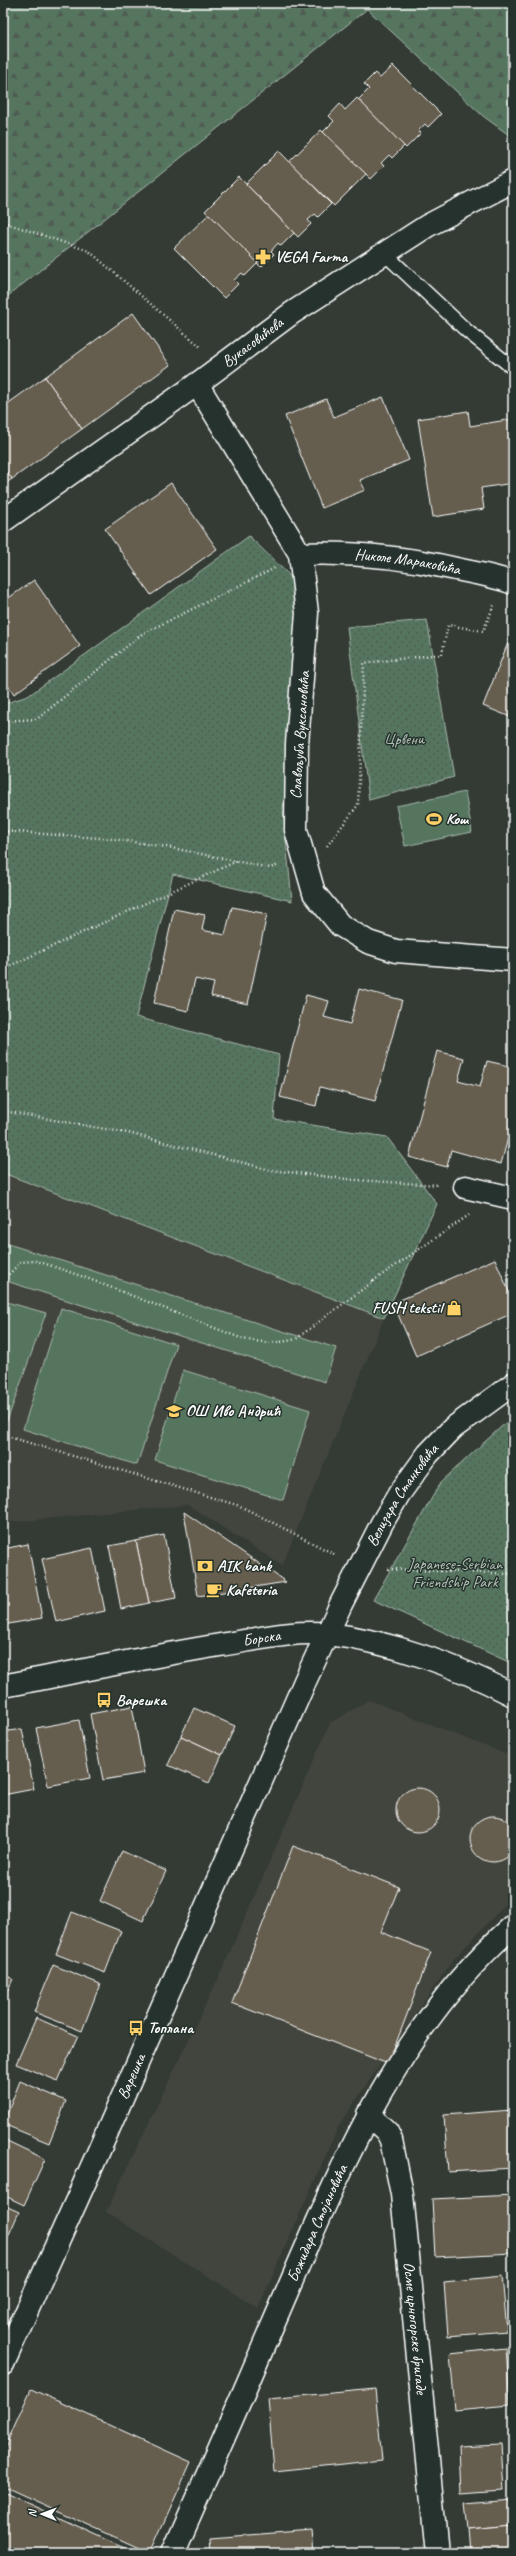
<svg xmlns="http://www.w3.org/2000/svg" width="516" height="2556" viewBox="0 0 516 2556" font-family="Caveat,sans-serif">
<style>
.built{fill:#42453c}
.green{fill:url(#green-dots);stroke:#aabaae}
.forest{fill:url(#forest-firs);stroke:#aabaae}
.pitch{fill:#54745e;stroke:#aabaae}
.building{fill:#655d4e;stroke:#fff}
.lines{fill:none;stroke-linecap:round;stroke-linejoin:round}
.service-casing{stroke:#fff;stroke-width:16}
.minor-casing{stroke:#fff;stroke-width:25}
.tertiary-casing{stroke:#fff;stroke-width:25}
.secondary-casing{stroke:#fff;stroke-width:25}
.path{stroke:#fff;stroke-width:2.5;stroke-dasharray:1 3;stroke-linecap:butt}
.service{stroke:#26332d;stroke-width:13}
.minor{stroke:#26332d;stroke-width:22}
.tertiary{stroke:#26332d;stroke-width:22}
.secondary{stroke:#26332d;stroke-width:22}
.labels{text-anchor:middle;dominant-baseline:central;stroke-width:3;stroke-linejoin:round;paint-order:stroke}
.poi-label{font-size:16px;font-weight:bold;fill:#fff;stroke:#26332d;text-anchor:start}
.street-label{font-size:16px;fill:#fff;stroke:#26332d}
.park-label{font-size:16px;fill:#b2c0b7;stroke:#26332d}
</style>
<defs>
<pattern id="green-dots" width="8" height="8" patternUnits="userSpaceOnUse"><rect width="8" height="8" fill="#54745e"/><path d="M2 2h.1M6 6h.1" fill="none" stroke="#4f5c53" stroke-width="1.8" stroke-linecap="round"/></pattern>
<pattern id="forest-firs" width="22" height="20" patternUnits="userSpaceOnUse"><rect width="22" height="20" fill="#54745e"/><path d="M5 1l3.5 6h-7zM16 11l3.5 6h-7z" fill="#4f5c53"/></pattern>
</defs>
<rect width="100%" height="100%" fill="#333b34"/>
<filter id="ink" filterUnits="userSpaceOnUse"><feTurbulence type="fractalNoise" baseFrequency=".025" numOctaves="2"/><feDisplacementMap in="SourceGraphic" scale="8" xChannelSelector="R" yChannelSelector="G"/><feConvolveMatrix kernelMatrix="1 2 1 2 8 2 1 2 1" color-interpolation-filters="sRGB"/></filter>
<g filter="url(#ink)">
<!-- built -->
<g class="built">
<path d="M 3,1173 L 384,1318 L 282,1566 L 188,1505 L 3,1523 Z"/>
<path d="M 369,1700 L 513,1757 L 513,1896 L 453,1960 L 340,2123 L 258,2308 L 106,2212 L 222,1970 L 330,1723 Z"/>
</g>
<!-- green -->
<g class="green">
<path d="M 249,536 L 291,577 L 306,639 L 283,809 L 292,901 L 173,874 L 136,1017 L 279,1055 L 274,1119 L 387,1137 L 437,1204 L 384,1318 L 3,1173 L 3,704 L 28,696 Z"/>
<path d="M 427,620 L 454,777 L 369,800 L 347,627 Z"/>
<path d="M 513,1416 L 513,1664 L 373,1600 L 441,1482 Z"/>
</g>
<!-- forest -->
<path class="forest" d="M 3,3 L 513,3 L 513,138 L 483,116 L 367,9 L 3,300 Z"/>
<!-- pitch -->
<g class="pitch">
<path d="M 465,792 L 472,832 L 405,846 L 396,806 Z"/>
<path d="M 5,1243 L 336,1348 L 325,1382 L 3,1280 Z"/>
<path d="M 3,1301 L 46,1313 L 7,1421 L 3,1420 Z"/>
<path d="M 61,1308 L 176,1344 L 137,1465 L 23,1429 Z"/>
<path d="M 183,1370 L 310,1410 L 283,1500 L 155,1460 Z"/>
</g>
<!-- building -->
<g class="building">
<path d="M 393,66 L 441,114 L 428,127 L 425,124 L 418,131 L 421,133 L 406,148 L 358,100 L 369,89 L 364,84 L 375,73 L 380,78 Z"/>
<path d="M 357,98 L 404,146 L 392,158 L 389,155 L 381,163 L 384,166 L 371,179 L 323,132 L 334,121 L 329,116 L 340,104 L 345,110 Z"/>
<path d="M 321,130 L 366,174 L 334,206 L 289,162 Z"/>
<path d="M 279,151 L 331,204 L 318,217 L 315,214 L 308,220 L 311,224 L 298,237 L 246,184 Z"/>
<path d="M 239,177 L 294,233 L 281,246 L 278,243 L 271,251 L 274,254 L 261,267 L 205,211 Z"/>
<path d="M 209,214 L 258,263 L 245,276 L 242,273 L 234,280 L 238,284 L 224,298 L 174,248 Z"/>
<path d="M 133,313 L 170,365 L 82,429 L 45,377 Z"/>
<path d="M 45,377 L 82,429 L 12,479 L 3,467 L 3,407 Z"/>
<path d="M 383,397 L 409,460 L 360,480 L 365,490 L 322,508 L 285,416 L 326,399 L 334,417 Z"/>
<path d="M 468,411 L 470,426 L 513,419 L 513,483 L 481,488 L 484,509 L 433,517 L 418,419 Z"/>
<path d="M 3,467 L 12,479 L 3,485 Z"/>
<path d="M 171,483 L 217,549 L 151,595 L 105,529 Z"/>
<path d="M 34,580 L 80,646 L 14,694 L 3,679 L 3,602 Z"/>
<path d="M 513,630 L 513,718 L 483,706 Z"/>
<path d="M 232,907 L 267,914 L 248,1004 L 211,996 L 214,983 L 195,979 L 188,1011 L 154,1003 L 174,909 L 205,915 L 202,930 L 225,935 Z"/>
<path d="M 359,989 L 402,1000 L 375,1101 L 320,1087 L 316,1106 L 280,1097 L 306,995 L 329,1001 L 324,1017 L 350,1024 Z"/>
<path d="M 437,1051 L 464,1058 L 458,1081 L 480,1087 L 487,1061 L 513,1067 L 513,1119 L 501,1164 L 451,1150 L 447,1167 L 409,1157 Z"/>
<path d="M 495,1259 L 513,1301 L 513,1313 L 416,1356 L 393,1303 Z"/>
<path d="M 184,1512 L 286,1582 L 198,1596 Z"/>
<path d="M 164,1535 L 176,1598 L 149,1603 L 136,1541 Z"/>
<path d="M 136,1541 L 149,1603 L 121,1609 L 109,1546 Z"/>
<path d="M 28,1544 L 42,1618 L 3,1625 L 3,1549 Z"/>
<path d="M 92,1548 L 105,1611 L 56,1622 L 42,1559 Z"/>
<path d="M 132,1706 L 144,1773 L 103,1780 L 90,1714 Z"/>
<path d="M 194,1708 L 235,1726 L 222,1755 L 181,1736 Z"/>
<path d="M 79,1720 L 90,1778 L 48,1786 L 36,1728 Z"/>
<path d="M 22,1729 L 34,1789 L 3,1795 L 3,1732 Z"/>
<path d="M 181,1736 L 222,1755 L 209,1783 L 168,1765 Z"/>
<circle cx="418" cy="1810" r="22"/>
<circle cx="493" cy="1839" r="23"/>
<path d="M 293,1846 L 399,1887 L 381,1932 L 431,1952 L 388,2064 L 232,2003 Z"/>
<path d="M 122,1851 L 166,1871 L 143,1921 L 100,1901 Z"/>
<path d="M 72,1912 L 121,1931 L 105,1973 L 56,1954 Z"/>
<path d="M 53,1965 L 100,1984 L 82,2031 L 34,2012 Z"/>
<path d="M 3,1974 L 13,1979 L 3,2001 Z"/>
<path d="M 36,2018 L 78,2036 L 58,2081 L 16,2064 Z"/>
<path d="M 20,2081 L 66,2101 L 49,2143 L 3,2124 Z"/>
<path d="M 513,2110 L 513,2168 L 448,2172 L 444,2115 Z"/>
<path d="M 3,2139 L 45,2159 L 24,2205 L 3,2195 Z"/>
<path d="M 513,2195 L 513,2253 L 435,2257 L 432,2199 Z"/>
<path d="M 3,2205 L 19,2212 L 3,2248 Z"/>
<path d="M 502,2276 L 507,2331 L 448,2336 L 444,2282 Z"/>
<path d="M 506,2348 L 510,2405 L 455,2410 L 450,2354 Z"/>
<path d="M 31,2389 L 191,2462 L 150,2553 L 3,2486 L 3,2451 Z"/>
<path d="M 375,2389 L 382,2460 L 274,2471 L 268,2399 Z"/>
<path d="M 501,2444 L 504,2491 L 460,2494 L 458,2446 Z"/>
<path d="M 3,2492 L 136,2553 L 3,2553 Z"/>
<path d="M 513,2500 L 513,2526 L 468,2530 L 465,2504 Z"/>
<path d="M 513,2526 L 513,2552 L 470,2553 L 468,2530 Z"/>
<path d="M 312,2530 L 314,2553 L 211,2553 L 210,2538 Z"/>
</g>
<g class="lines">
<defs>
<path id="service" d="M 384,253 L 467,331 L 513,368"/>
<g id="minor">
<path d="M 197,384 L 300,554 L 307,613 L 297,744 L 296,830 L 314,893 L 340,925 L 368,942 L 396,951 L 513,960"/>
<path id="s1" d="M 3,521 L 197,384 L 292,313 L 427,226 L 513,181"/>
<path id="s2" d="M 300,554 C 354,552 404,557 456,569 C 475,573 495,576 513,583"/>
<path d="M 465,1187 L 513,1198"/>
<path id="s3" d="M 368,2114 L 387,2132 L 391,2140 L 402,2194 L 437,2553"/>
<path id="s4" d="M 173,2553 C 209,2471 245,2390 280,2308 C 339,2171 398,2026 513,1926"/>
</g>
<g id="tertiary">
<path id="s5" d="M 3,2364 L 97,2155 L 306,1679 L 341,1604 L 382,1523 L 399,1494 L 428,1454 L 453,1428 L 513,1384"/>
</g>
<g id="secondary">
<path id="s6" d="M 3,1686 C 75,1672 147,1657 220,1645 C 254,1640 292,1630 328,1634 C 390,1641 458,1666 513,1695"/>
</g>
</defs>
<!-- service casing -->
<use href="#service" class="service-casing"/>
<!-- minor casing -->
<use href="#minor" class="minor-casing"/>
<!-- tertiary casing -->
<use href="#tertiary" class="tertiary-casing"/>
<!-- secondary casing -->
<use href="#secondary" class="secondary-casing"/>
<!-- path -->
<g class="path">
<path d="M 3,222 L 89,251 L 202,348"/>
<path d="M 3,721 L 37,719 L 142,634 L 275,568"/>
<path d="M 3,831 L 113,839 L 167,847 L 270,868 L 279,865"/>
<path d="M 327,846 L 358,805 L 364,663 L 442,654 L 448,625 L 483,631 L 495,603"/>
<path d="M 3,969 L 237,861"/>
<path d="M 3,1111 L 128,1133 L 271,1170 L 355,1180 L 439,1185"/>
<path d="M 3,1280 L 21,1262 L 37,1261 L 84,1277 L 243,1339 C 263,1343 277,1344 296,1339 L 375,1280 L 373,1281 L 469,1215"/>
<path d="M 3,1435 L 240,1506 L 336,1555"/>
<path d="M 388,1569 L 513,1574"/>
</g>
<!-- service -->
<use href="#service" class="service"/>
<!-- minor -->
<use href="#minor" class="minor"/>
<!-- tertiary -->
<use href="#tertiary" class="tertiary"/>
<!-- secondary -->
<use href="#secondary" class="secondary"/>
</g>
</g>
<!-- icons -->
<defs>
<symbol id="pharmacy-bare" viewBox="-9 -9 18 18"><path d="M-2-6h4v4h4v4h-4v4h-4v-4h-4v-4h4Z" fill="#ffd166" stroke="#26332d" stroke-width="2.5" paint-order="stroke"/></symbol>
<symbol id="stadium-bare" viewBox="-9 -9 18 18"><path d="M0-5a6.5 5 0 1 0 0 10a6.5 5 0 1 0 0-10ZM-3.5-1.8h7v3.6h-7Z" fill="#ffd166" stroke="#26332d" stroke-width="2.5" paint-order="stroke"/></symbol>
<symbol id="shop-bare" viewBox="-9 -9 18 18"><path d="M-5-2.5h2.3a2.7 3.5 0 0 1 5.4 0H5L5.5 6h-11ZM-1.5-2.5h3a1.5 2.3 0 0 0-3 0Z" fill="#ffd166" stroke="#26332d" stroke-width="2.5" paint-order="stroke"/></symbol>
<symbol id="school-bare" viewBox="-9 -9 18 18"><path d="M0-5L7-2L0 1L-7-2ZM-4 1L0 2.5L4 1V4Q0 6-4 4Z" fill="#ffd166" stroke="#26332d" stroke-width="2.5" paint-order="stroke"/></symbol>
<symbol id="bank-bare" viewBox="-9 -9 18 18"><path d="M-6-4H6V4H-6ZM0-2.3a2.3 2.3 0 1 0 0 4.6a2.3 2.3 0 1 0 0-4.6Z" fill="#ffd166" stroke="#26332d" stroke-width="2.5" paint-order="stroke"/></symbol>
<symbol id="cafe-bare" viewBox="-9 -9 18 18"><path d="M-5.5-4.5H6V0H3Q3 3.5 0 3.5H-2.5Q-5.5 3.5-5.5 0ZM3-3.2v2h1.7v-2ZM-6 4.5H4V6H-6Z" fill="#ffd166" stroke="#26332d" stroke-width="2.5" paint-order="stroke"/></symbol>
<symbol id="bus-bare" viewBox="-9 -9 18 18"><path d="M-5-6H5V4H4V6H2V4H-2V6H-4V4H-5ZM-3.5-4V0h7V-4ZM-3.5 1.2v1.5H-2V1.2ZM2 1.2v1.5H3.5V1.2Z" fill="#ffd166" stroke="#26332d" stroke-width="2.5" paint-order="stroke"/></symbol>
</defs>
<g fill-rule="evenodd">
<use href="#pharmacy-bare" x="252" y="246" width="22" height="22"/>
<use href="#stadium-bare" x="423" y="808" width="22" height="22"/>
<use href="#shop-bare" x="443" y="1297" width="22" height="22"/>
<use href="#school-bare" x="163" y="1400" width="22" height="22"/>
<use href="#bank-bare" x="194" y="1555" width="22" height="22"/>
<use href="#cafe-bare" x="203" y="1579" width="22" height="22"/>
<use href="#bus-bare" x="93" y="1689" width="22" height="22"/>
<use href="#bus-bare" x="125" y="2017" width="22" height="22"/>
</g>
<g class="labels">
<!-- poi labels -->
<g class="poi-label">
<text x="275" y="257">VEGA Farma</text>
<text x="446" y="819">Кош</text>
<text x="442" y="1308" text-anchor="end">FUSH tekstil</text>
<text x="186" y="1411">ОШ Иво Андрић</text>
<text x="217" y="1566">AIK bank</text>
<text x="226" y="1590">Kafeteria</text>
<text x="116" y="1700">Варешка</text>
<text x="148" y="2028">Топлана</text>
</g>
<!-- street labels -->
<g class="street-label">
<text stroke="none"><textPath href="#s1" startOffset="307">Вукасовићева</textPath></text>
<text stroke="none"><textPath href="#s2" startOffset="108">Николе Мараковића</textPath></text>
<text transform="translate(300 735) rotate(-86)">Славољуба Вуксановића</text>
<text stroke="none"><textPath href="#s5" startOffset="957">Велизара Станковића</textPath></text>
<text stroke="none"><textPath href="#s6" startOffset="263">Борска</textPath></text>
<text stroke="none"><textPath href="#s5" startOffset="315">Варешка</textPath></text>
<text stroke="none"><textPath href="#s4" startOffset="360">Божидара Стојановића</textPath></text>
<text stroke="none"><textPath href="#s3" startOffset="225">Осме црногорске бригаде</textPath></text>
</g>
<!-- park labels -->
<g class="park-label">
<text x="404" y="739">Црвени</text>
<text x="455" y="1564">Japanese-Serbian<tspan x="455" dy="18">Friendship Park</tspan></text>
</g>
</g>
<!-- margin -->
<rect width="516" height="2556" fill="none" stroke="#26332d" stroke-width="16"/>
<rect x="8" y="8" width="500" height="2540" fill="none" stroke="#fff" stroke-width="1.5" filter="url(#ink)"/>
<!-- north arrow -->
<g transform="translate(42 2514) rotate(271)" stroke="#26332d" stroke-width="3" paint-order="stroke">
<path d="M0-3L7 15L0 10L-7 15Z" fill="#ffffff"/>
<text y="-6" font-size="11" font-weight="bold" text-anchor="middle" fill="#ffffff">N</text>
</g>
</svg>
